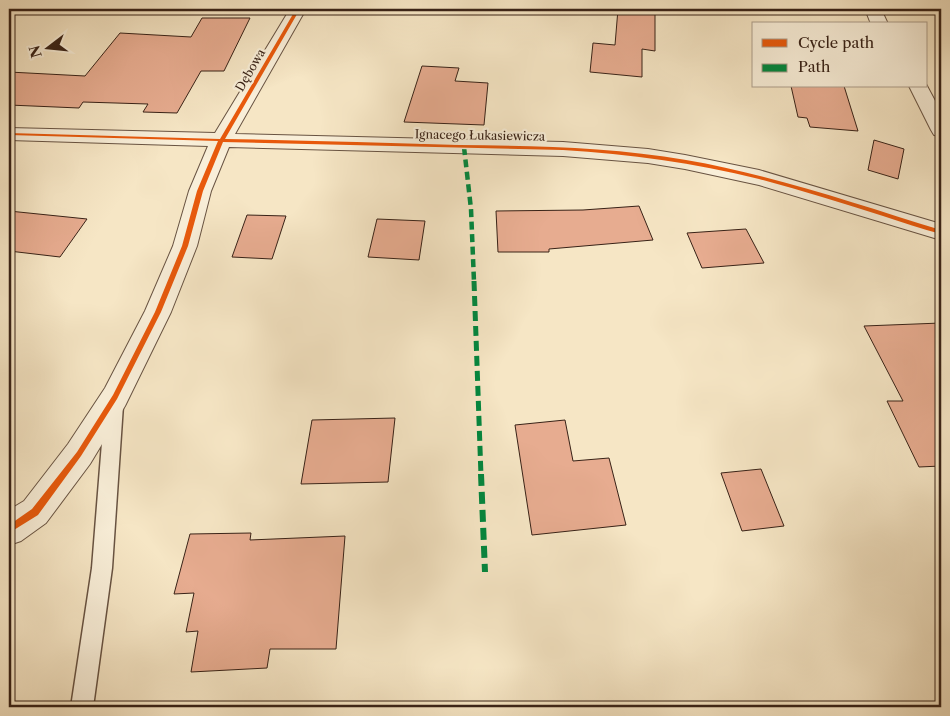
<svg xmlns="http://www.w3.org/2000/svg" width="950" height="716" viewBox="0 0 950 716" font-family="'Libre Caslon Text',serif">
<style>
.building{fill:#e7ac90;stroke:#382217}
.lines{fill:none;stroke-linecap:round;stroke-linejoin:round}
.lane-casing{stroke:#685342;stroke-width:3}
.street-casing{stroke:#685342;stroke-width:2}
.lane{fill:#f9efd9;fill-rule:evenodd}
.street{fill:#f9efd9;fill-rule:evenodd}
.quiet-far2{stroke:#00873e;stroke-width:4.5;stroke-dasharray:8 4.5;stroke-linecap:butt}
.quiet-far1{stroke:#00873e;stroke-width:5;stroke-dasharray:10 5;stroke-linecap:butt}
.quiet{stroke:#00873e;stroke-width:6;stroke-dasharray:12 6;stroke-linecap:butt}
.cycleway-casing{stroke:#f9efd9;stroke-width:3}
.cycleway{fill:#e8590c;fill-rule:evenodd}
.labels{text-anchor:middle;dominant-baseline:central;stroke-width:4.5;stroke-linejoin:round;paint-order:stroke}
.far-street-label{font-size:12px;fill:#382217;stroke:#f9efd9}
</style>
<rect width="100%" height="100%" fill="#f6e6c5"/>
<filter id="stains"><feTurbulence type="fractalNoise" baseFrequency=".004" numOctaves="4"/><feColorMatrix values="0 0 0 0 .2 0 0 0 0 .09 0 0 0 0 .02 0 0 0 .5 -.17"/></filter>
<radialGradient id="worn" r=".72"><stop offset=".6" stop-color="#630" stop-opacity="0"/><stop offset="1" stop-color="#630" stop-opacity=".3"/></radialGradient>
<!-- building -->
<g class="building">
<path d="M 618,9 L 655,9 L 655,51 L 642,49 L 642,77 L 590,72 L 593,43 L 615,45 Z"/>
<path d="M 202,18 L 250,18 L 224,71 L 201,71 L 177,113 L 143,112 L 148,104 L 83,102 L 79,108 L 9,105 L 9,72 L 85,76 L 120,33 L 191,37 Z"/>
<path d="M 422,66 L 459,68 L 455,81 L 488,83 L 484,125 L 404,122 Z"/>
<path d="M 791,86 L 844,86 L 858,131 L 810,127 L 807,118 L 798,117 Z"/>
<path d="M 874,140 L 904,149 L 898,179 L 868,170 Z"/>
<path d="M 639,206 L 653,240 L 549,249 L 549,252 L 498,252 L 496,211 L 583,210 Z"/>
<path d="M 9,211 L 87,219 L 60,257 L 9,251 Z"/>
<path d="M 247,215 L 286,216 L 272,259 L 232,257 Z"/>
<path d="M 377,219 L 425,221 L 419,260 L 368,257 Z"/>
<path d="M 746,229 L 764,263 L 702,268 L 687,233 Z"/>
<path d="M 941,323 L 941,466 L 919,467 L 887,401 L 903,401 L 864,326 Z"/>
<path d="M 395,418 L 388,482 L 301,484 L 312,420 Z"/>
<path d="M 565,420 L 573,461 L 609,458 L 626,525 L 532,535 L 515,425 Z"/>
<path d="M 761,469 L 784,526 L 742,531 L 721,473 Z"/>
<path d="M 251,533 L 250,540 L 345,536 L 336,649 L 270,649 L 267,668 L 191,672 L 198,631 L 186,632 L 194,593 L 174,594 L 190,534 Z"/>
</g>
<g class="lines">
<defs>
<path id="lane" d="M 114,397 L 120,400 L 123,405 L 112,568 L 93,707 L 71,707 L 92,568 L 105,405 L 108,400 Z"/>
<g id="street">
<path d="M 290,9 L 306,9 L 235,134 L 563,142 L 648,149 L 685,155 L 759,170 L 941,224 L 941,240 L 759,185 L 685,169 L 648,163 L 563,156 L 229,147 L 211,191 L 197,246 L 171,312 L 125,406 L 90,464 L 46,523 L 21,541 L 9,545 L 9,510 L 24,501 L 68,444 L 105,388 L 145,311 L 173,246 L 189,191 L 208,146 L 9,140 L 9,128 L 215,133 Z"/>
<path d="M 865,9 L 881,9 L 888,24 L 871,24 Z"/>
<path d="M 926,84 L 941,112 L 941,136 L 934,135 L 931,130 L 909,86 L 926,86 Z"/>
</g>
</defs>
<!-- lane casing -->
<use href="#lane" class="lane-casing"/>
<!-- street casing -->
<use href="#street" class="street-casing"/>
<!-- lane -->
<use href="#lane" class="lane"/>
<!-- street -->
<use href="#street" class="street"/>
<!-- quiet-far2 -->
<path class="quiet-far2" d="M 464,147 L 471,209 L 474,282"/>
<!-- quiet-far1 -->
<path class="quiet-far1" d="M 474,281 L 481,476"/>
<!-- quiet -->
<path class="quiet" d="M 481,474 L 485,572"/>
<defs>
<path id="cycleway" d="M 296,9 L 300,9 L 225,139 C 303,140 381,143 459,145 C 535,146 611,147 686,160 C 773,175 857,204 941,230 L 941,234 C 922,229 902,222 883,216 C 842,203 801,190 759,179 C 694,163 630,154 563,150 L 223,142 L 203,191 L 188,246 L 161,312 L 117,399 L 81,456 L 38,515 L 9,533 L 9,525 L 32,509 L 77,452 L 113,395 L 155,312 L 182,246 L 197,191 L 218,141 L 9,135 L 9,133 L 220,139 Z"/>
</defs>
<!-- cycleway casing -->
<use href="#cycleway" class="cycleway-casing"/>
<!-- cycleway -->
<use href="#cycleway" class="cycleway"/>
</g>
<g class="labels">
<!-- far-street labels -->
<g class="far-street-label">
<text transform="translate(250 70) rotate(-60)">Dębowa</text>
<text transform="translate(480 135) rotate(1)">Ignacego Łukasiewicza</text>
</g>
</g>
<!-- margin -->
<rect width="950" height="716" fill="none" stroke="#f6e6c5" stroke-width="30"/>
<rect x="10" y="10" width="930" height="696" fill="none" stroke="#382217" stroke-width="2.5"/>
<rect x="15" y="15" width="920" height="686" fill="none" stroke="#382217"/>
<!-- legend -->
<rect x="752" y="22" width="175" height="65" fill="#f9efd9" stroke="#ac9d8b"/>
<rect x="762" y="39" width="25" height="8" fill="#e8590c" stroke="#ac9d8b"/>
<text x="798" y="48" font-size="15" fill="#382217">Cycle path</text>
<rect x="762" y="64" width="25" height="8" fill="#00873e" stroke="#ac9d8b"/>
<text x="798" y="72" font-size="15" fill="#382217">Path</text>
<!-- north arrow -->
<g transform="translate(48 48) rotate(254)" stroke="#f9efd9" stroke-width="4" paint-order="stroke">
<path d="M0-4L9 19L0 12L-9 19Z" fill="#382217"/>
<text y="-8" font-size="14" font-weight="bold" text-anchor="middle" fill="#382217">N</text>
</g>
<rect width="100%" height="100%" filter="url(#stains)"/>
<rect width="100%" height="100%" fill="url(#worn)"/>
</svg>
